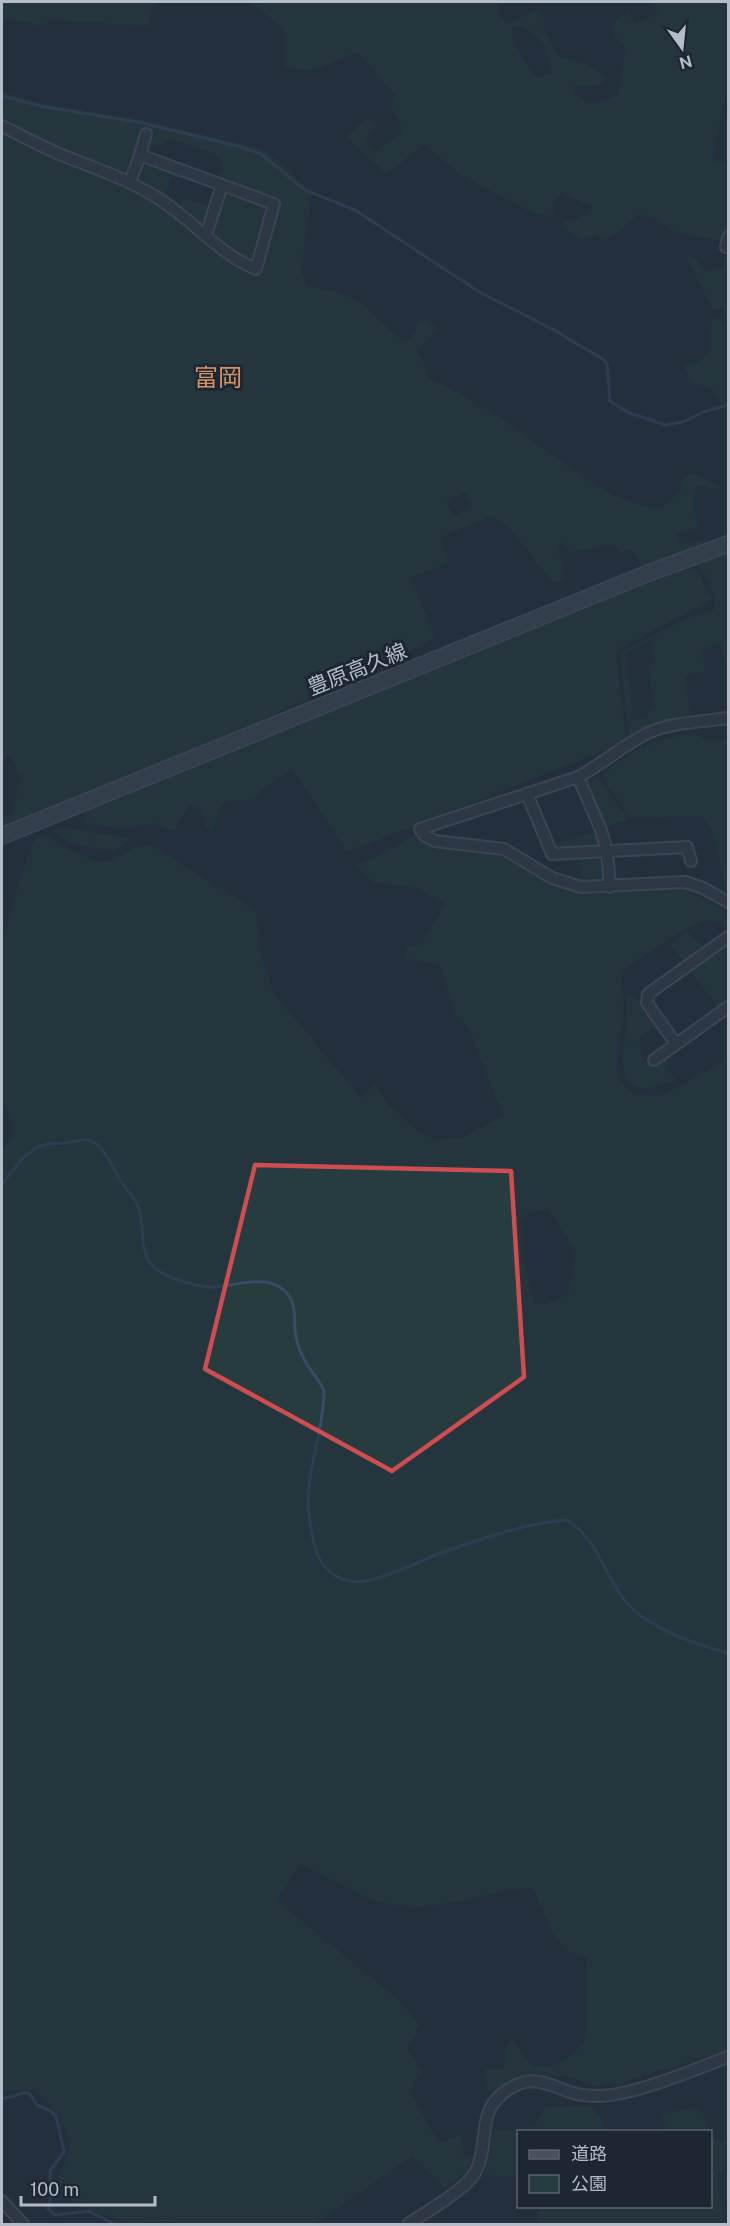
<svg xmlns="http://www.w3.org/2000/svg" width="730" height="2226" viewBox="0 0 730 2226" font-family="'Public Sans','Noto Sans JP',sans-serif">
<style>
.green{fill:#263c3f;fill-rule:evenodd}
.lines{fill:none;stroke-linecap:round;stroke-linejoin:round}
.stream{stroke:#394c67;stroke-width:3}
.minor-casing{stroke:#565f6c;stroke-width:14}
.secondary-casing{stroke:#565f6c;stroke-width:18}
.minor{stroke:#38414e;stroke-width:10}
.secondary{stroke:#465061;stroke-width:15}
.marked{fill:none;stroke:#ce4d50;stroke-width:4.5;stroke-linejoin:round}
.labels{text-anchor:middle;dominant-baseline:central;stroke-width:6;stroke-linejoin:round;paint-order:stroke}
.street-label{font-size:21px;fill:#b4bcc9;stroke:#1d2633}
.quarter-label{font-size:24px;fill:#d59563;stroke:#1d2633}
</style>
<rect width="100%" height="100%" fill="#242f3e"/>
<!-- green -->
<g class="green">
<path d="M 2,2 L 161,2 L 152,6 L 149,26 L 50,20 L 41,26 L 2,17 Z"/>
<path d="M 249,2 L 501,2 L 498,4 L 498,15 L 505,24 L 538,10 L 545,18 L 542,24 L 557,55 C 572,60 602,65 606,81 L 600,85 L 574,87 L 574,93 C 589,109 600,102 618,95 C 623,80 619,66 627,51 L 615,37 L 613,24 L 628,12 L 635,23 L 658,13 L 653,2 L 728,2 L 728,95 L 725,95 L 713,160 L 728,164 L 728,226 L 723,242 L 672,231 L 659,220 L 638,214 L 618,233 L 601,241 L 597,234 L 582,239 L 562,228 L 561,223 L 568,219 L 577,220 L 593,207 L 560,193 L 553,203 L 553,213 L 550,216 L 534,214 L 463,176 L 424,145 L 386,174 L 346,137 L 368,117 L 377,129 L 365,139 L 375,151 L 402,132 C 400,115 385,114 396,95 L 357,52 L 314,70 L 284,68 L 284,28 ZM 520,26 C 540,34 549,52 552,73 L 537,78 L 519,53 L 511,32 L 513,27 Z"/>
<path d="M 2,92 L 38,103 L 136,119 L 261,149 L 289,169 L 311,195 L 301,272 L 307,286 L 334,291 L 357,300 L 405,343 L 415,333 L 418,320 L 428,322 L 440,330 L 417,350 L 426,368 L 428,379 C 470,395 506,422 543,448 C 580,475 613,502 660,509 L 681,491 L 682,477 L 694,473 L 722,487 C 713,491 704,483 695,487 L 693,508 L 698,521 L 696,528 L 677,533 L 680,545 L 700,541 L 728,551 L 728,666 L 720,644 L 701,649 L 705,663 L 704,672 L 685,675 L 690,718 C 666,722 649,723 630,740 L 620,653 L 685,619 L 714,610 L 716,599 L 703,571 L 693,565 L 654,573 L 642,567 L 632,550 L 620,552 L 616,546 L 608,545 L 571,553 L 564,543 L 557,546 L 567,579 L 554,584 L 509,528 L 491,516 L 440,538 L 449,563 L 411,577 L 434,634 L 431,640 C 290,708 148,776 2,830 L 2,819 L 13,814 L 20,777 L 12,758 L 2,757 ZM 170,139 L 218,155 L 222,164 L 210,207 L 184,198 L 181,204 L 164,197 L 171,177 L 179,178 L 180,172 L 145,155 L 148,147 L 161,145 ZM 465,492 L 472,507 L 453,516 L 446,502 ZM 651,640 L 655,663 L 649,666 L 654,708 L 648,710 L 648,718 L 633,720 L 626,654 Z"/>
<path d="M 728,251 L 728,315 L 726,315 L 723,308 L 713,310 L 686,256 L 696,258 L 703,272 L 725,266 Z"/>
<path d="M 717,318 L 728,328 L 728,404 L 723,405 L 713,390 L 690,381 L 684,365 L 696,363 L 710,353 L 712,319 Z"/>
<path d="M 695,568 L 712,599 L 616,651 L 626,742 L 347,852 L 292,769 L 264,788 L 255,799 L 222,802 L 213,830 L 206,830 L 201,809 L 189,805 L 174,832 L 153,823 L 124,829 L 86,823 L 84,813 L 650,579 Z"/>
<path d="M 693,734 L 708,740 L 728,739 L 728,895 L 713,834 L 703,816 L 630,818 L 602,775 C 631,750 655,739 693,734 Z"/>
<path d="M 598,778 L 628,820 L 605,827 L 584,783 Z"/>
<path d="M 61,827 L 127,838 L 129,841 L 114,851 C 92,847 69,847 53,830 Z"/>
<path d="M 597,831 L 601,842 L 596,848 L 555,849 L 553,845 Z"/>
<path d="M 418,834 L 425,842 L 447,848 L 499,855 L 583,890 L 625,892 L 682,887 L 728,913 L 728,924 L 706,920 L 687,928 L 620,971 L 624,1007 L 617,1058 L 619,1081 L 632,1094 L 659,1096 L 728,1060 L 728,2051 L 622,2082 L 596,2086 L 566,2076 L 539,2076 L 518,2080 L 497,2090 L 488,2091 L 485,2073 L 486,2069 L 504,2069 L 506,2044 L 512,2039 L 532,2066 L 551,2067 L 573,2054 L 586,2038 L 587,1958 L 564,1950 L 553,1933 L 533,1888 L 506,1890 L 470,1900 L 414,1908 L 373,1901 L 300,1864 L 277,1901 L 396,1997 L 420,2025 L 407,2048 L 423,2074 L 413,2083 L 412,2095 L 439,2143 L 461,2135 L 463,2156 L 476,2155 L 465,2173 L 445,2188 L 412,2157 L 313,2224 L 178,2224 L 168,2222 L 131,2224 L 79,2206 L 59,2191 C 57,2172 60,2176 66,2160 C 78,2132 52,2109 35,2091 L 2,2090 L 2,1150 L 13,1138 L 11,1118 L 2,1097 L 2,944 L 20,878 L 35,839 L 49,835 L 58,845 L 99,862 L 112,861 L 134,847 L 151,845 L 241,901 L 256,912 L 261,956 L 273,992 L 361,1098 L 375,1083 L 388,1104 L 416,1129 L 435,1140 L 462,1137 L 503,1116 L 468,1027 L 457,1019 L 440,965 L 404,958 L 407,946 L 421,945 L 445,904 L 417,888 L 373,882 L 356,865 L 372,859 ZM 548,1209 L 576,1252 L 568,1294 L 546,1304 L 534,1303 L 523,1258 L 525,1233 L 521,1221 L 529,1213 Z"/>
<path d="M 599,857 L 603,860 L 605,875 L 601,882 L 582,883 L 580,859 Z"/>
<path d="M 687,932 L 705,947 L 685,962 L 670,944 Z"/>
<path d="M 715,952 L 728,952 L 728,1002 L 719,1009 L 690,969 Z"/>
<path d="M 626,994 C 645,1000 653,1017 663,1033 L 651,1028 L 639,1039 L 641,1053 L 646,1061 L 664,1056 L 669,1062 L 668,1069 L 675,1080 C 665,1083 653,1089 643,1088 C 615,1086 624,1049 626,1032 C 627,1019 628,1006 626,994 Z"/>
<path d="M 590,2106 L 601,2117 L 605,2131 L 518,2132 L 518,2177 L 485,2175 L 491,2130 L 508,2130 L 534,2126 L 545,2107 Z"/>
<path d="M 697,2107 L 704,2115 L 709,2131 L 667,2131 L 661,2114 Z"/>
<path d="M 711,2135 L 711,2138 L 727,2143 L 728,2146 L 728,2167 L 718,2173 L 719,2190 L 726,2224 L 537,2224 L 539,2207 L 710,2206 Z"/>
</g>
<g class="lines">
<!-- stream -->
<g class="stream">
<path d="M 2,96 L 45,107 L 138,122 L 238,146 L 261,154 L 305,190 L 355,210 L 481,293 L 554,330 L 604,360 L 607,364 L 610,401 L 627,412 L 665,425 L 683,422 L 703,412 L 728,405"/>
<path d="M 2,1184 C 12,1171 24,1153 40,1146 C 49,1143 58,1144 67,1143 C 76,1141 86,1137 94,1142 C 108,1152 113,1170 122,1183 C 129,1192 135,1198 139,1209 C 145,1229 138,1255 156,1269 C 166,1277 197,1287 211,1287 C 236,1287 273,1269 291,1299 C 296,1309 294,1320 295,1330 C 296,1339 299,1349 303,1357 C 308,1369 319,1378 324,1391 C 324,1432 305,1471 309,1513 C 312,1541 316,1574 349,1581 C 371,1587 422,1559 444,1552 C 484,1538 525,1523 567,1520 C 598,1538 604,1576 626,1602 C 650,1629 694,1644 728,1653"/>
<path d="M 2,2099 L 24,2093 L 29,2093 L 37,2105 L 49,2110 L 56,2116 L 64,2152 L 50,2171 L 51,2197 L 48,2209 L 55,2215 L 89,2211 L 114,2224"/>
</g>
<defs>
<g id="minor">
<path d="M 2,126 C 22,136 42,147 64,156 C 95,168 127,179 156,197 C 191,218 218,254 256,269 L 274,204 L 140,155 L 130,182"/>
<path d="M 140,155 L 146,134"/>
<path d="M 206,235 L 222,185"/>
<path d="M 726,247 L 728,237"/>
<path d="M 728,718 C 703,722 673,722 650,732 C 624,744 603,764 578,777 L 420,829 L 425,836 L 435,841 L 504,849 L 552,878 L 581,887 L 685,882 L 703,888 L 728,902"/>
<path d="M 578,777 L 601,830 L 607,851 L 610,887"/>
<path d="M 527,794 L 552,854 L 687,847 L 691,861"/>
<path d="M 676,1044 L 647,1003 L 648,994 L 728,937"/>
<path d="M 654,1060 L 728,1007"/>
<path d="M 2,2201 L 23,2224"/>
<path d="M 408,2224 C 426,2212 467,2189 476,2171 C 489,2146 477,2114 502,2094 C 528,2073 543,2082 570,2092 C 580,2096 591,2096 601,2096 C 638,2094 693,2070 728,2057"/>
</g>
<path id="secondary" d="M 2,836 L 646,574 L 728,544"/>
</defs>
<!-- minor casing -->
<use href="#minor" class="minor-casing"/>
<!-- secondary casing -->
<use href="#secondary" class="secondary-casing"/>
<!-- minor -->
<use href="#minor" class="minor"/>
<!-- secondary -->
<use href="#secondary" class="secondary"/>
</g>
<!-- marked area -->
<path d="M0 0H730V2226H0ZM 255,1165 L 511,1171 L 524,1377 L 392,1471 L 205,1369 Z" fill="#242f3e" fill-opacity=".55" fill-rule="evenodd"/>
<path class="marked" d="M 255,1165 L 511,1171 L 524,1377 L 392,1471 L 205,1369 Z"/>
<g class="labels">
<!-- street labels -->
<g class="street-label">
<text transform="translate(357 669) rotate(-22)">豊原高久線</text>
</g>
<!-- quarter labels -->
<g class="quarter-label">
<text x="218" y="377">富岡</text>
</g>
</g>
<!-- border -->
<rect width="730" height="2226" fill="none" stroke="#b4bcc9" stroke-width="6"/>
<!-- legend -->
<rect x="517" y="2130" width="195" height="78" fill="#1d2633" stroke="#59626f" stroke-width="1.5"/>
<rect x="529" y="2150" width="30" height="9" fill="#465061" stroke="#59626f" stroke-width="1.5"/>
<text x="571" y="2160" font-size="18" fill="#b4bcc9">道路</text>
<rect x="529" y="2175" width="30" height="18" fill="#263c3f" stroke="#59626f" stroke-width="1.5"/>
<text x="571" y="2190" font-size="18" fill="#b4bcc9">公園</text>
<!-- north arrow -->
<g transform="translate(682 48) rotate(165)" stroke="#1d2633" stroke-width="4.5" paint-order="stroke">
<path d="M0-4.5L10 22L0 15L-10 22Z" fill="#b4bcc9"/>
<text y="-9" font-size="16" font-weight="bold" text-anchor="middle" fill="#b4bcc9">N</text>
</g>
<!-- scale -->
<path d="M21 2196v9h134v-9" fill="none" stroke="#b4bcc9" stroke-width="3"/>
<text x="30" y="2196" font-size="18" fill="#b4bcc9" stroke="#1d2633" stroke-width="4.5" paint-order="stroke">100 m</text>
</svg>
